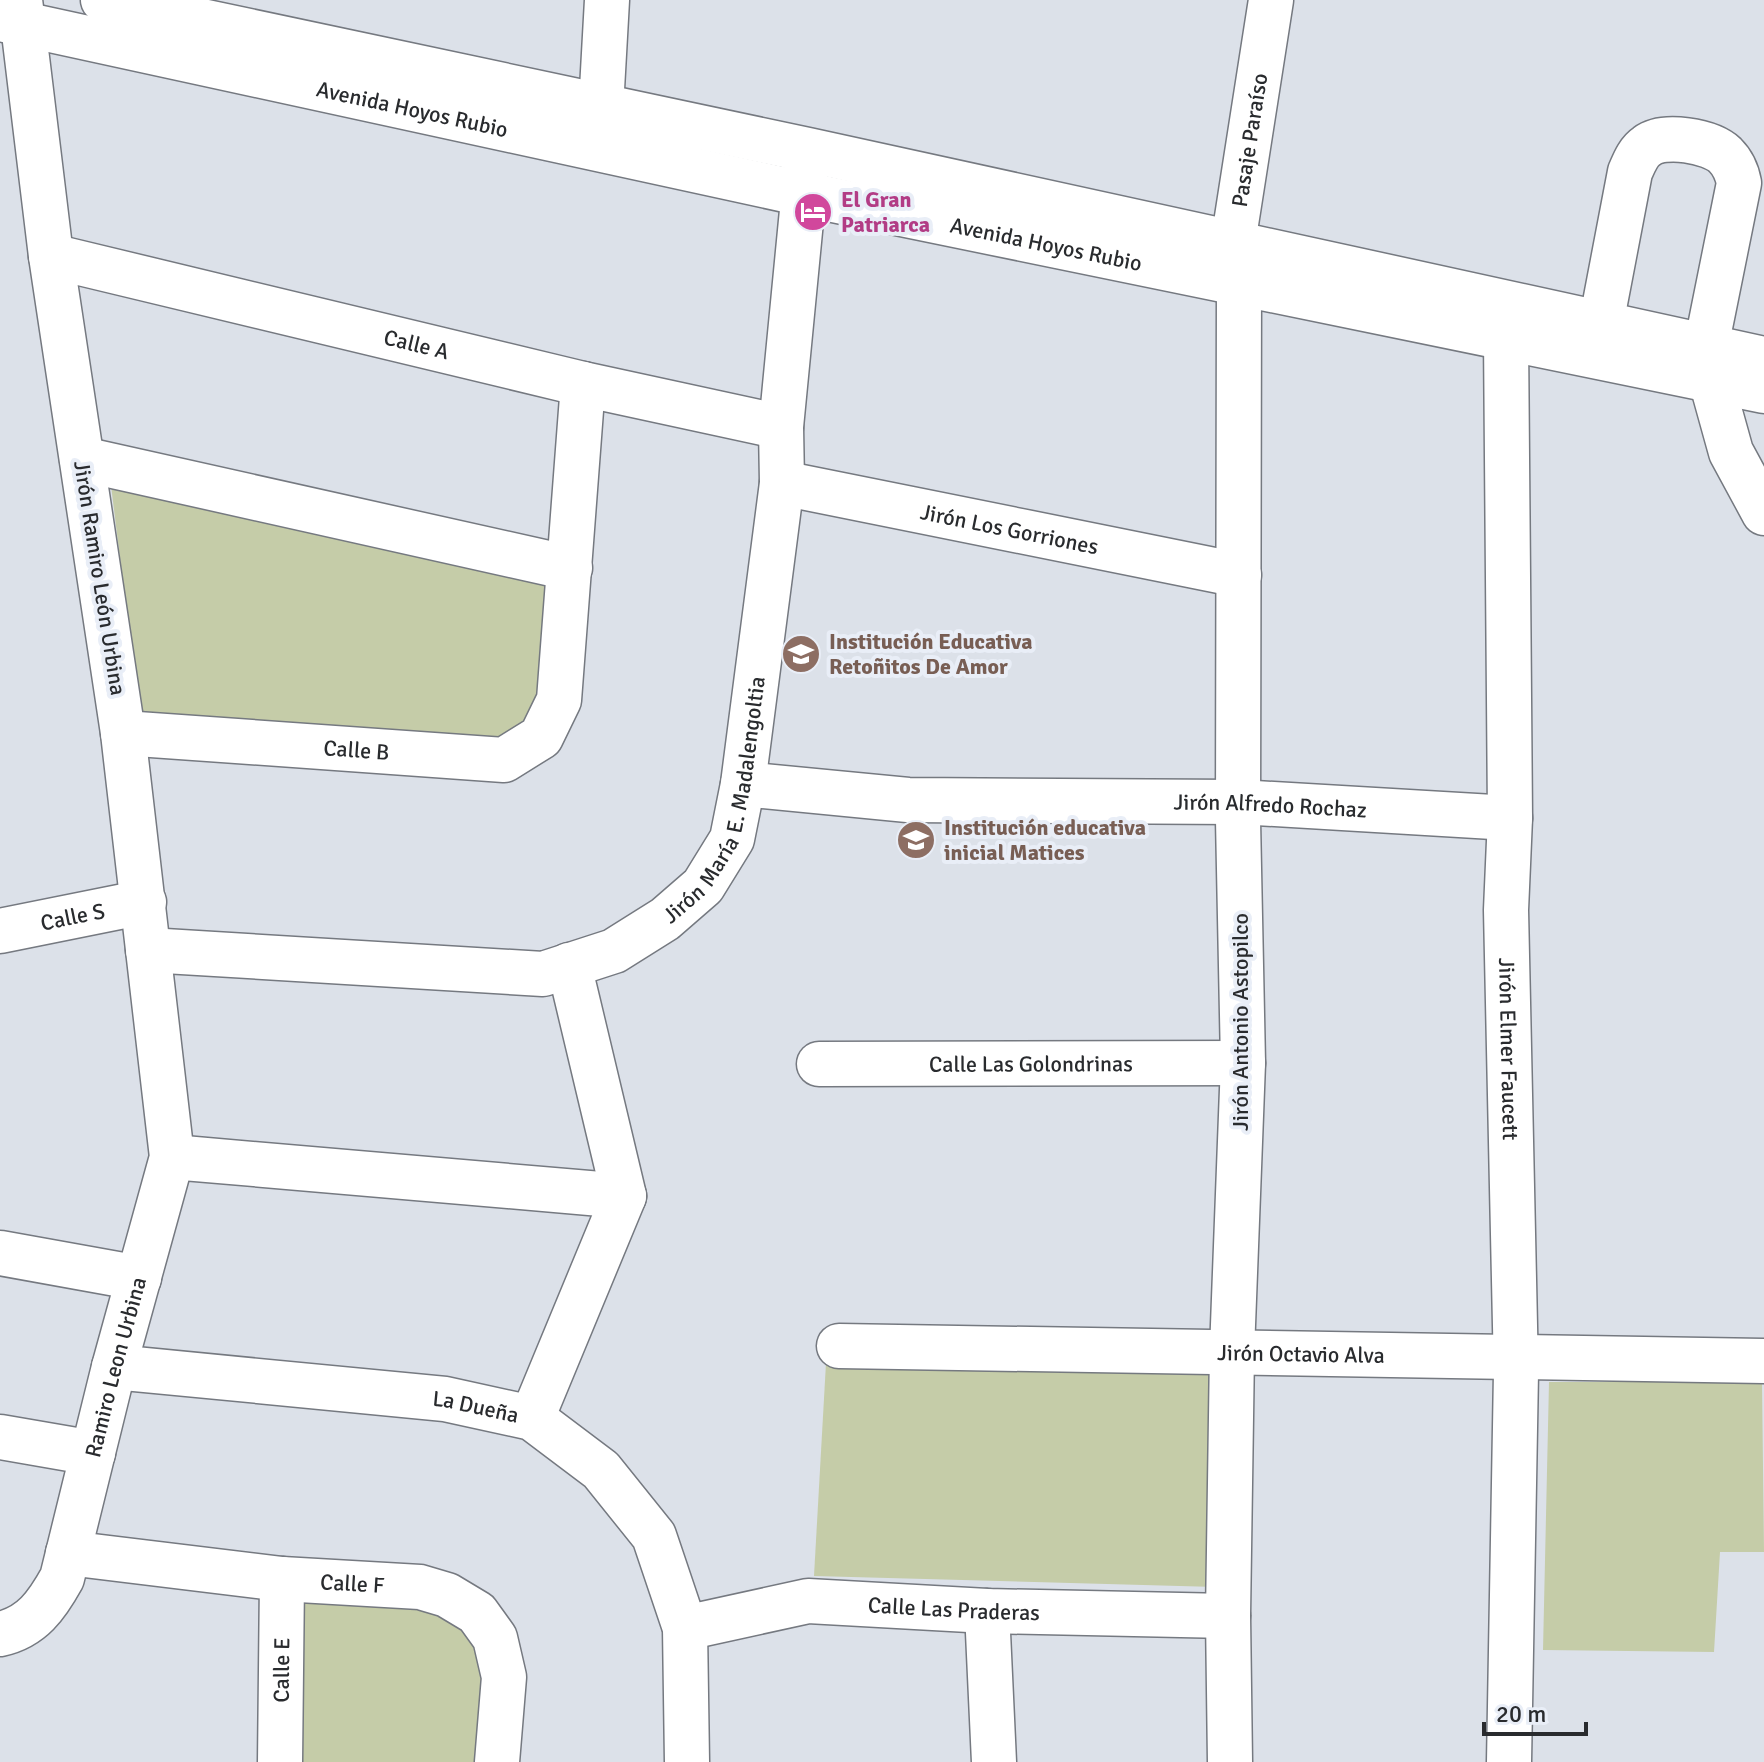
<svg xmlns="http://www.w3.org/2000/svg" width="1764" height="1762" viewBox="0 0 1764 1762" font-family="Signika,sans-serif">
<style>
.green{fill:#c5cca8}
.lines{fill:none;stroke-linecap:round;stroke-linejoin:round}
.minor-casing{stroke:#757980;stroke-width:47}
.major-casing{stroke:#757980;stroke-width:47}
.minor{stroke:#fff;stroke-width:44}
.major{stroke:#fff;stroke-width:44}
.labels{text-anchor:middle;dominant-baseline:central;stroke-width:8;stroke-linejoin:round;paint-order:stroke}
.street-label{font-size:22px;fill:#292b2e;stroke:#e9eef7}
.hotel-label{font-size:22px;font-weight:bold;fill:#b23c85;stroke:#e9eef7;text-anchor:start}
.education-label{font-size:22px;font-weight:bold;fill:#785e54;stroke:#e9eef7;text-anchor:start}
</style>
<rect width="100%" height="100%" fill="#dce1e9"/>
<!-- green -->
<g class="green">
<path d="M 110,477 L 553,580 L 534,721 L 501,738 L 139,713 Z"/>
<path d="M 826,1363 L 1219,1368 L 1216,1587 L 814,1576 Z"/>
<path d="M 1549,1382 L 1762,1382 L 1764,1552 L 1720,1552 L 1714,1652 L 1543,1650 Z"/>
<path d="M 300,1595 L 444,1608 L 482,1652 L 483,1762 L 301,1762 Z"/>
</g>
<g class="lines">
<defs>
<g id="minor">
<path d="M 599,143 L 607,0"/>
<path id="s1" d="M 51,256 L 583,384 L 781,427"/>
<path d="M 1601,324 L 1630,172 C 1634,163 1638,152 1647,146 C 1664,133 1710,141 1725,155 C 1733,163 1737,172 1739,183 L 1706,347 L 1711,380 L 1731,452 L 1764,513"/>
<path id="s2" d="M 1506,337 L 1510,818 L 1506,910 L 1516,1372 L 1509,1762"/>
<path d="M 82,459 L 570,568"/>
<path id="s3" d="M 782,483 L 1239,575"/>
<path id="s4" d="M 123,733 L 504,760 L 541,737 L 559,700 L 583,384"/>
<path id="s5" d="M 743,784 L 908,800 L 1239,802 L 1510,818"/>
<path id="s6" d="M 0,931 L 144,902"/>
<path id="s7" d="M 148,950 L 543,974 L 614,951 L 665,919 L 703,886 L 732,839 L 743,784 L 782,483 L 781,427 L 807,159"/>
<path id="s8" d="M 819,1064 L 1243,1063"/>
<path d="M 172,1157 L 624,1196"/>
<path d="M 0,1253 L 139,1278"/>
<path id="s9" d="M 839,1346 L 1764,1361"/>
<path id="s10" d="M 114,1367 L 445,1399 L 532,1418 L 601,1470 L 654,1536 L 685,1628 L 687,1762"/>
<path d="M 532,1418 L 624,1196 L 569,965"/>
<path d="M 0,1437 L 93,1453"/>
<path id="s11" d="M 68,1553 L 282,1579 L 420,1587 L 447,1595 L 477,1613 L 495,1638 L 504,1677 L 497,1762"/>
<path d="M 987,1611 L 994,1762"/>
<path id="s12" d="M 685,1628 L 808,1601 L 987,1611 L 1228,1616"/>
<path id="s13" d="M 0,1634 C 32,1627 47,1605 62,1578 L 114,1367 L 172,1157 L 123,733 L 51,256 L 20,0"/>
<path id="s14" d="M 280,1762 L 282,1579"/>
<path id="s15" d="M 1230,1762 L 1228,1616 L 1232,1351 L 1243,1063 L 1238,820 L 1239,282 L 1233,243 L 1271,0"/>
</g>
<g id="major">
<path d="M 103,0 L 808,150 L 1764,359"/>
<path id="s16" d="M 0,19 L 804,194 L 1764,391"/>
</g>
</defs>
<!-- minor casing -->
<use href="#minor" class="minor-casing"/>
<!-- major casing -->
<use href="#major" class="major-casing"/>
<!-- minor -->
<use href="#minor" class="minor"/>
<!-- major -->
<use href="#major" class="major"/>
</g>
<!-- icons -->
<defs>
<symbol id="hotel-disc" viewBox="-11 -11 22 22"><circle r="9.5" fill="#d1479c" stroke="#e9eef7"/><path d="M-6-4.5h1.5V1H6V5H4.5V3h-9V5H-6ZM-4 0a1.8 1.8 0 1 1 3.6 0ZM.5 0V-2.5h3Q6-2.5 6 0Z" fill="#fff"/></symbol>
<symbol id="school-disc" viewBox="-11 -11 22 22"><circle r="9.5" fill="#8d6e63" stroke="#e9eef7"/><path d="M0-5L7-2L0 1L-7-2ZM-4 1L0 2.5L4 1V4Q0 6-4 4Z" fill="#fff"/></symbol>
</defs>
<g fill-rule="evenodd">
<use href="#hotel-disc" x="791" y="190" width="44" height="44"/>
<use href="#school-disc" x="779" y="632" width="44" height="44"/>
<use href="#school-disc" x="894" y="818" width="44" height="44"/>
</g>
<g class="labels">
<!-- street labels -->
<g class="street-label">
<text stroke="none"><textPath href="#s16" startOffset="422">Avenida Hoyos Rubio</textPath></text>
<text stroke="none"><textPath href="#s15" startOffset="1624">Pasaje Paraíso</textPath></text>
<text stroke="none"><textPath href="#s16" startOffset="1070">Avenida Hoyos Rubio</textPath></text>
<text stroke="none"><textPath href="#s1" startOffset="376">Calle A</textPath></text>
<text stroke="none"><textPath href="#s3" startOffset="232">Jirón Los Gorriones</textPath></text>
<text transform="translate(100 578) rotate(81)">Jirón Ramiro León Urbina</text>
<text stroke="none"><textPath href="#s4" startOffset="234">Calle B</textPath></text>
<text stroke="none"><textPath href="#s7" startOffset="666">Jirón María E. Madalengoltia</textPath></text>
<text stroke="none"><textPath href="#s5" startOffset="528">Jirón Alfredo Rochaz</textPath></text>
<text stroke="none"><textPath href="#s6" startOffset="74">Calle S</textPath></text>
<text transform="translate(1240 1022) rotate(-90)">Jirón Antonio Astopilco</text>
<text stroke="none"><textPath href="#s2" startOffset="712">Jirón Elmer Faucett</textPath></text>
<text stroke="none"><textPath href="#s8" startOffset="212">Calle Las Golondrinas</textPath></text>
<text stroke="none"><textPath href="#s9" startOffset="462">Jirón Octavio Alva</textPath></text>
<text stroke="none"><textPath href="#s13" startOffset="304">Ramiro Leon Urbina</textPath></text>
<text stroke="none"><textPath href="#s10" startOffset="364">La Dueña</textPath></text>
<text stroke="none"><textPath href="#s11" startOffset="286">Calle F</textPath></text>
<text stroke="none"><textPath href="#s12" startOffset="272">Calle Las Praderas</textPath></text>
<text stroke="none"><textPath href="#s14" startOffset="92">Calle E</textPath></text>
</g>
<!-- hotel labels -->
<g class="hotel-label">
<text x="841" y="199">El Gran<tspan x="841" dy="25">Patriarca</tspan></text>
</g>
<!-- education labels -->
<g class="education-label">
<text x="829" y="641">Institución Educativa<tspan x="829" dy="25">Retoñitos De Amor</tspan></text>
<text x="944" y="827">Institución educativa<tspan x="944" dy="25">inicial Matices</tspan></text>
</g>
</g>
<!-- scale -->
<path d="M1484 1722v12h102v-12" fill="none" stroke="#292b2e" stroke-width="4"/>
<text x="1496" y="1722" font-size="24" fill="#292b2e" stroke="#e9eef7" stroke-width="6" paint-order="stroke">20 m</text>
</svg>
